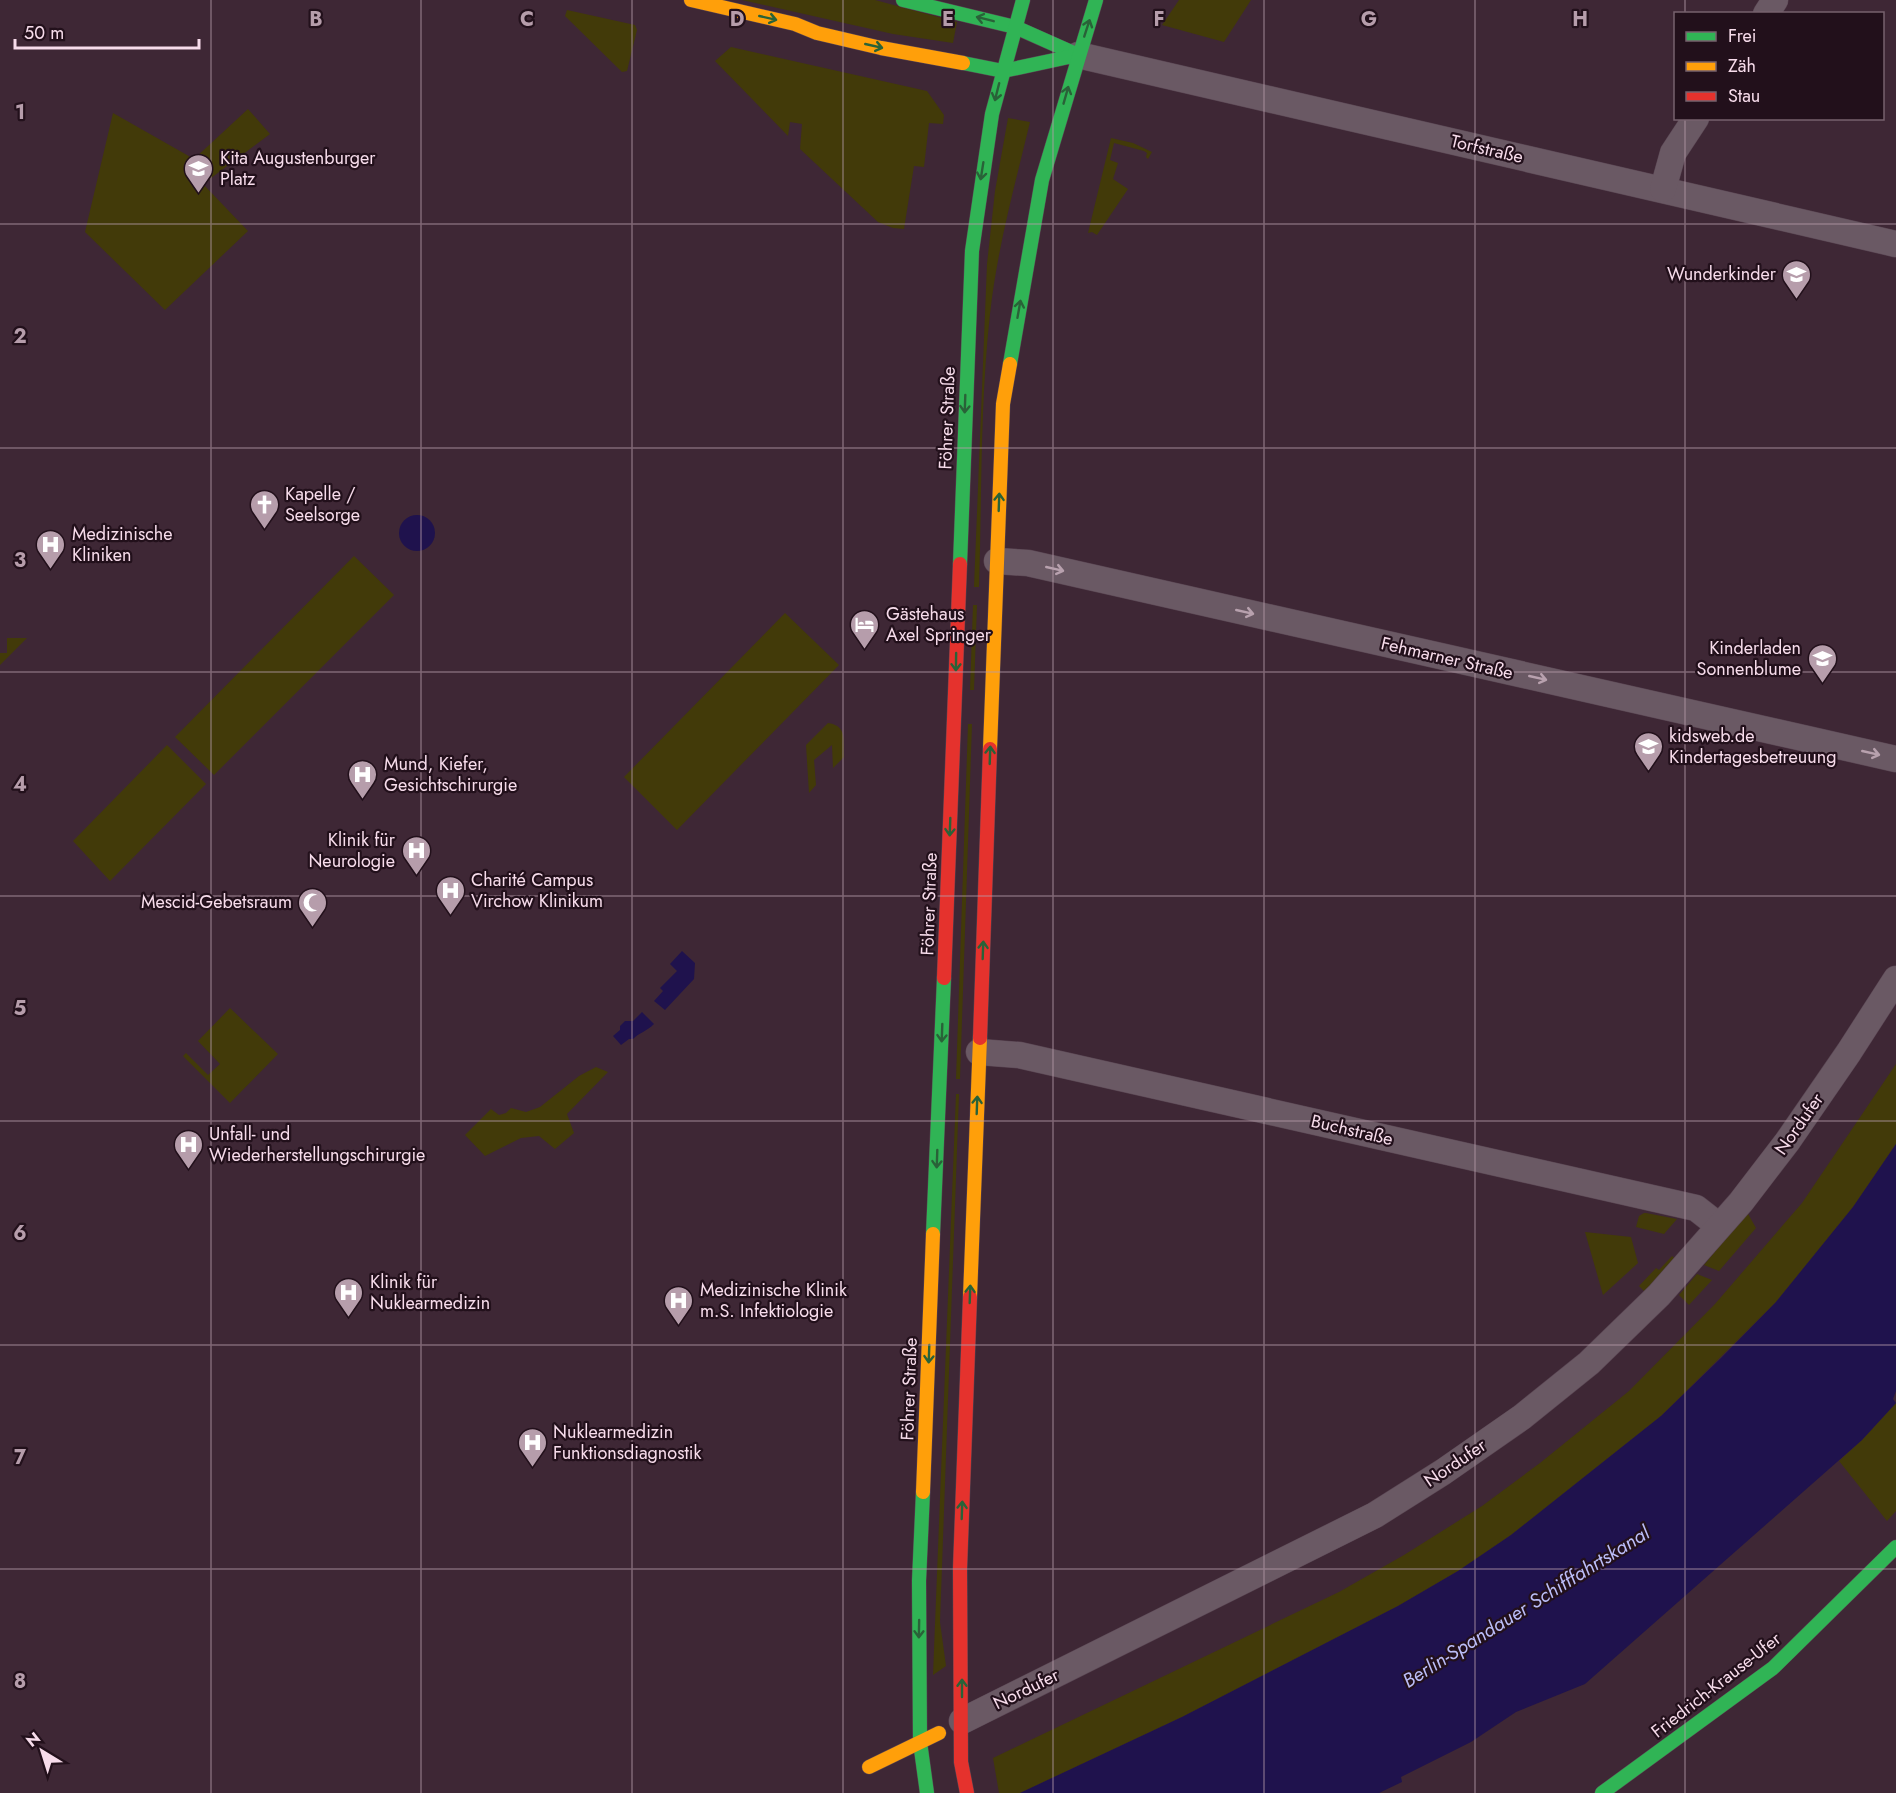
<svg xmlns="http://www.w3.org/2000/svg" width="1896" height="1793" viewBox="0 0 1896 1793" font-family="Jost,sans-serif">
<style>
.green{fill:#423a09}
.water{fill:#1f124d}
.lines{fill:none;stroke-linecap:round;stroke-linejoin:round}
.street-casing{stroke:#594552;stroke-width:27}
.fast-casing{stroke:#594552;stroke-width:15}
.slow-casing{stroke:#594552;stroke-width:15}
.jam-casing{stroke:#594552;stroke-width:15}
.street{stroke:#6a5964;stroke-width:26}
.fast{stroke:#30b455;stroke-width:14}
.slow{stroke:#ff9f0a;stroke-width:14}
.jam{stroke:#e5322d;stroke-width:14}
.oneway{stroke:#296238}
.oneway2{stroke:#b8a1ae}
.grid{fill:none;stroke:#b69dab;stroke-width:1.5;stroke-opacity:0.55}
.labels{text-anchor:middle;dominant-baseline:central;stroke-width:4.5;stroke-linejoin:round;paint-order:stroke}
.street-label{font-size:18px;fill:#f7dceb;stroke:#22101b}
.poi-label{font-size:18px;fill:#f7dceb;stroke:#22101b;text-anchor:start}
.water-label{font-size:20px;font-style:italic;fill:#bbbdf8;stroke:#22101b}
.grid-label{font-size:20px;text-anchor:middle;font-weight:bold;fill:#b69dab;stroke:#22101b;stroke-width:4.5;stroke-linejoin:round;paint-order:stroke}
</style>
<rect width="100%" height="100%" fill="#3e2735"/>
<!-- green -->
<g class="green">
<path d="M 742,0 L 875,0 L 957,22 L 953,43 L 893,34 Z"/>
<path d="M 1179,0 L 1251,0 L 1224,42 L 1162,25 Z"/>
<path d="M 567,10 L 635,25 L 637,30 L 627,71 L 622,72 L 565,16 Z"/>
<path d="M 731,47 L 927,91 L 944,115 L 943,124 L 929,123 L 924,167 L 914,166 L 904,229 L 893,228 L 878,222 L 800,149 L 802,124 L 790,122 L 788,136 L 715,61 Z"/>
<path d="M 248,109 L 270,134 L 203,184 L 248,231 L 165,310 L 85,232 L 113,113 L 194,159 Z"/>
<path d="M 1008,118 L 1030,122 C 1015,185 997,249 990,314 C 980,404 982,496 979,587 L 974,587 L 987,264 L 995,191 Z"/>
<path d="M 1111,138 L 1133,143 L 1152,152 L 1148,159 L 1146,157 L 1147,153 L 1144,151 L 1114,143 L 1110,160 L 1118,163 L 1113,179 L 1128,189 L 1097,235 L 1092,232 L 1088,233 Z"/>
<path d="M 354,556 L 394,595 L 214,775 L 175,737 Z"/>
<path d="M 973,605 L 977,605 L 974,690 L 970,690 Z"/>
<path d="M 785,613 L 839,665 L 677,830 L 624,777 Z"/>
<path d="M 7,638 L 27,638 L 0,665 L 0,653 L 7,653 Z"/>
<path d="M 828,723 C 848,726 843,741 844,757 L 833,768 L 832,745 L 814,760 L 816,785 L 809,793 L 806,745 Z"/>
<path d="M 968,724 L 972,724 L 960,1079 L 956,1079 Z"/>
<path d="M 167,745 L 206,784 L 110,881 L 73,841 Z"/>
<path d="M 230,1008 L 278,1054 L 230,1103 L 183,1056 L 186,1053 L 208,1075 L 220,1064 L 198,1041 Z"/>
<path d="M 1896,1064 L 1896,1144 L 1853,1207 L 1776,1302 L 1661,1416 L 1511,1535 L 1458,1571 L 1398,1606 L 1182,1717 L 1020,1793 L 999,1793 L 993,1758 L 1339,1592 L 1404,1555 L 1482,1506 L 1540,1463 L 1629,1391 L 1715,1304 L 1802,1203 Z"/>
<path d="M 596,1067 L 608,1072 L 567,1114 L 574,1133 L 555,1149 L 539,1136 L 521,1138 L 485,1156 L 465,1135 L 491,1109 L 499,1115 L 506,1113 L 511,1108 L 526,1112 L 540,1107 L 579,1076 Z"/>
<path d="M 956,1094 L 959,1094 L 940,1622 L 946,1666 L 933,1675 Z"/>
<path d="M 1747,1212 L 1756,1228 L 1719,1271 L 1704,1265 Z"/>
<path d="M 1644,1213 L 1646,1213 L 1677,1219 L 1664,1234 L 1636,1227 L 1639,1216 Z"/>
<path d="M 1585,1232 L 1631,1237 L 1638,1263 L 1603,1295 Z"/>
<path d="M 1672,1256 L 1679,1262 L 1647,1294 L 1639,1286 L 1656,1268 L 1659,1270 Z"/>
<path d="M 1697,1274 L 1712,1280 L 1689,1305 L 1679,1295 Z"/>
<path d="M 1896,1403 L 1896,1511 L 1887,1521 L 1839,1461 L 1862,1440 Z"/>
</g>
<!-- water -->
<g class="water">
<circle cx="417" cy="533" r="18"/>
<path d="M 682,951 L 695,963 L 694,979 L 665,1010 L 654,1001 L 663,991 L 660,988 L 677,971 L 670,964 Z"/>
<path d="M 642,1012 L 654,1024 C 647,1031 639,1033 633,1039 L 629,1039 L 621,1045 L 613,1036 L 620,1030 L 620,1026 L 625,1021 L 633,1021 Z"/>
<path d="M 1896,1144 L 1896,1391 L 1893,1399 L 1896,1403 L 1862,1440 L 1585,1684 L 1516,1712 L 1471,1742 L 1401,1777 L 1402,1782 L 1379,1793 L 1020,1793 L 1182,1717 L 1398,1606 L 1458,1571 L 1511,1535 L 1661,1416 L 1721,1358 L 1776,1302 L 1853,1207 Z"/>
</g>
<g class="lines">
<defs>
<g id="street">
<path d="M 1766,14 L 1775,0"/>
<path d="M 1078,55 L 1896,244"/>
<path d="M 1663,189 L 1673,153 L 1696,118"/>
<path d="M 997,561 L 1028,563 L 1896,759"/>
<path d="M 979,1052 L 1019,1055 L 1696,1208 L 1719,1226"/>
<path d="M 962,1721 L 1375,1515 L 1443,1472 L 1522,1417 L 1589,1363 L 1659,1295 L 1741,1202 L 1787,1142 L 1849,1052 L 1896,979"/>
</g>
<g id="fast">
<path d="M 903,0 L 1015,27 L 1078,55"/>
<path d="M 963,63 L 1003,71 L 1078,55"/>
<path d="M 1010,364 L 1042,180 L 1096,0"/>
<path d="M 960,564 L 972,251 L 992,114 L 1023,0"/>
<path d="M 933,1234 L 944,978"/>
<path d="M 923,1492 L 919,1581 L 920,1742 L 927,1793"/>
<path d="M 1602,1793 L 1773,1668 L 1896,1547"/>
</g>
<g id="slow">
<path d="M 691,0 L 795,24 L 817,33 L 881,48 L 963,63"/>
<path d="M 990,749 L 1003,404 L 1010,364"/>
<path d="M 970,1297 L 980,1038"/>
<path d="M 923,1492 L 933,1234"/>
<path d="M 869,1767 L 939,1733"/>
</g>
<g id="jam">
<path d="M 944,978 L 960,564"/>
<path d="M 980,1038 L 990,749"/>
<path d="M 967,1793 L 961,1762 L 960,1569 L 970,1297"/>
</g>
</defs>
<!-- street casing -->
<use href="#street" class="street-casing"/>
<!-- fast casing -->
<use href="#fast" class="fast-casing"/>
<!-- slow casing -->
<use href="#slow" class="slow-casing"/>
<!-- jam casing -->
<use href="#jam" class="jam-casing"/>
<!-- street -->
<use href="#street" class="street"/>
<!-- fast -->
<use href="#fast" class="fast"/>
<!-- slow -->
<use href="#slow" class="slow"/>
<!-- jam -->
<use href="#jam" class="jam"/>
</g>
<!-- one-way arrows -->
<defs><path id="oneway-shaft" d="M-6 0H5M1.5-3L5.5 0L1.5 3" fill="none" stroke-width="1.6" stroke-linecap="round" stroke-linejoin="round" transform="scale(1.5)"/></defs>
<g class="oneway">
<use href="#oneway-shaft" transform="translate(768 18) rotate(13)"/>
<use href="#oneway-shaft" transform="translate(985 19) rotate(-166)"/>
<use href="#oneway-shaft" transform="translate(1087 28) rotate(-72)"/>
<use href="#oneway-shaft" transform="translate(874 46) rotate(13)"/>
<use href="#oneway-shaft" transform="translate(997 92) rotate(104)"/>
<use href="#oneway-shaft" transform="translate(1066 95) rotate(-74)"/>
<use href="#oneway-shaft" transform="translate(982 171) rotate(99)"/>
<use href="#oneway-shaft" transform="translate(1019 309) rotate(-80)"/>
<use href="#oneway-shaft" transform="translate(965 404) rotate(92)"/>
<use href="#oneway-shaft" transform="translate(999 502) rotate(-88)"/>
<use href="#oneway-shaft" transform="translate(956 662) rotate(91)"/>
<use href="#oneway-shaft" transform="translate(990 755) rotate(-88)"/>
<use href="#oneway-shaft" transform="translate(950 827) rotate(92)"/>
<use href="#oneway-shaft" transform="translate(983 950) rotate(-88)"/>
<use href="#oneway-shaft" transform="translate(942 1033) rotate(92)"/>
<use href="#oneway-shaft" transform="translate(977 1105) rotate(-88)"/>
<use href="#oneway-shaft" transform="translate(937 1159) rotate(92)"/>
<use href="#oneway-shaft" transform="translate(970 1294) rotate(-88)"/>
<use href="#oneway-shaft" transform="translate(929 1354) rotate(92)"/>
<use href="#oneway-shaft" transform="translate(962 1510) rotate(-88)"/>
<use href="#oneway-shaft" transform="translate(919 1629) rotate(91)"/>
<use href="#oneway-shaft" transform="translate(962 1688) rotate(-90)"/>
</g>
<g class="oneway2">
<use href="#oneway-shaft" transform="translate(1055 569) rotate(13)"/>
<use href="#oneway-shaft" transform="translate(1245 612) rotate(13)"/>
<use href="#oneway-shaft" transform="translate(1538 678) rotate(13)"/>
<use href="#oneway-shaft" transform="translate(1871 753) rotate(13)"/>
</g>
<!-- grid -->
<path class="grid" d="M 211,0 L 211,1793M 421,0 L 421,1793M 632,0 L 632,1793M 843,0 L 843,1793M 1053,0 L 1053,1793M 1264,0 L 1264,1793M 1475,0 L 1475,1793M 1685,0 L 1685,14M 1685,118 L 1685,1793M 0,224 L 1896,224M 0,448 L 1896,448M 0,672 L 1896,672M 0,896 L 1896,896M 0,1121 L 1896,1121M 0,1345 L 1896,1345M 0,1569 L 1896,1569"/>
<!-- icons -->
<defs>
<symbol id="school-pin" viewBox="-11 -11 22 30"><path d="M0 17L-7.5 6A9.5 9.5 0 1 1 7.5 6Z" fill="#b69dab" stroke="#22101b"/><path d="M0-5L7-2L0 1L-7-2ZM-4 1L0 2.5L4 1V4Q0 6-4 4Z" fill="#fff"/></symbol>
<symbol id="church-pin" viewBox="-11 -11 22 30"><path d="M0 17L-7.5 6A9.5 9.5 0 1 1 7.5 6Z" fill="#b69dab" stroke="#22101b"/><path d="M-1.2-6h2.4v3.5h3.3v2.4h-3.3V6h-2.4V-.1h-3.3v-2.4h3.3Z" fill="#fff"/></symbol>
<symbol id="hospital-pin" viewBox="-11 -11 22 30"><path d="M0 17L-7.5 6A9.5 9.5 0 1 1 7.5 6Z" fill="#b69dab" stroke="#22101b"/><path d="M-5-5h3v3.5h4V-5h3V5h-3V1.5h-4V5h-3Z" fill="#fff"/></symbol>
<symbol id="hotel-pin" viewBox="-11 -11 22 30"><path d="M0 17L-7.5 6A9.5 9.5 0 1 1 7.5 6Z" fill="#b69dab" stroke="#22101b"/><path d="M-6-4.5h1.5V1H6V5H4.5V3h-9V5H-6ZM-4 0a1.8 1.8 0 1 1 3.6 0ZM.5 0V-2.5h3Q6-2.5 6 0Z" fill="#fff"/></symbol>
<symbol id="mosque-pin" viewBox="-11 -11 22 30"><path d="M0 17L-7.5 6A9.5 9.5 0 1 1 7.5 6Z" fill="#b69dab" stroke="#22101b"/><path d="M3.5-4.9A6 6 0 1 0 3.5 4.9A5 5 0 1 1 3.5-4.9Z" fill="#fff"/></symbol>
</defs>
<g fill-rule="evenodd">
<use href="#school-pin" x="182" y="152" width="33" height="45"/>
<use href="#school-pin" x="1780" y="258" width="33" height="45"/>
<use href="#church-pin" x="248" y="488" width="33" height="45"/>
<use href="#hospital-pin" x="34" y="528" width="33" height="45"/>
<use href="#hotel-pin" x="848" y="608" width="33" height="45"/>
<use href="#school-pin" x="1806" y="642" width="33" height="45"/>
<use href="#school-pin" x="1632" y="730" width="33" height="45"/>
<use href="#hospital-pin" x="346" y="758" width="33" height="45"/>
<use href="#hospital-pin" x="400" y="834" width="33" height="45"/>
<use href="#hospital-pin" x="434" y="874" width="33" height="45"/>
<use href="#mosque-pin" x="296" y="886" width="33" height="45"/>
<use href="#hospital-pin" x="172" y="1128" width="33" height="45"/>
<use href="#hospital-pin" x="332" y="1276" width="33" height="45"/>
<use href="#hospital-pin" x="662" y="1284" width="33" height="45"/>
<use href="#hospital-pin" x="516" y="1426" width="33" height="45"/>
</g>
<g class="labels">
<!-- street labels -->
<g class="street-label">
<text transform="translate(1487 149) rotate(13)">Torfstraße</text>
<text transform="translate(947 418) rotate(-88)">Föhrer Straße</text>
<text transform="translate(1447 658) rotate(13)">Fehmarner Straße</text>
<text transform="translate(929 904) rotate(-88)">Föhrer Straße</text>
<text transform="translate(1799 1124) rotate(-55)">Nordufer</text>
<text transform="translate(1352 1130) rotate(13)">Buchstraße</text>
<text transform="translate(909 1389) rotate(-88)">Föhrer Straße</text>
<text transform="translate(1455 1463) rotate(-34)">Nordufer</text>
<text transform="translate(1716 1685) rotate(-38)">Friedrich-Krause-Ufer</text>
<text transform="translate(1026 1689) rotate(-26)">Nordufer</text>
</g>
<!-- poi labels -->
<g class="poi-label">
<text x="220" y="158">Kita Augustenburger<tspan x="220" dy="21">Platz</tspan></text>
<text x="1776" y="274" text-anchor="end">Wunderkinder</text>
<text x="285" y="494">Kapelle /<tspan x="285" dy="21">Seelsorge</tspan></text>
<text x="72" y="534">Medizinische<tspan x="72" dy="21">Kliniken</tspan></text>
<text x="886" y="614">Gästehaus<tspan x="886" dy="21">Axel Springer</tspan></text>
<text x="1801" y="648" text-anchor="end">Kinderladen<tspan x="1801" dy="21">Sonnenblume</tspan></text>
<text x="1669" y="736">kidsweb.de<tspan x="1669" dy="21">Kindertagesbetreuung</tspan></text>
<text x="384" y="764">Mund, Kiefer,<tspan x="384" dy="21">Gesichtschirurgie</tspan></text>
<text x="395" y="840" text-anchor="end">Klinik für<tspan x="395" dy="21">Neurologie</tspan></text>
<text x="471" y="880">Charité Campus<tspan x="471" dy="21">Virchow Klinikum</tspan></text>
<text x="292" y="902" text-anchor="end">Mescid-Gebetsraum</text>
<text x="209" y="1134">Unfall- und<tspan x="209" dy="21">Wiederherstellungschirurgie</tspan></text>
<text x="370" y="1282">Klinik für<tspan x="370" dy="21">Nuklearmedizin</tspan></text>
<text x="700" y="1290">Medizinische Klinik<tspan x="700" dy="21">m.S. Infektiologie</tspan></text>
<text x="553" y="1432">Nuklearmedizin<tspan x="553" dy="21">Funktionsdiagnostik</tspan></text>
</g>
<!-- water labels -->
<g class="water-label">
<text transform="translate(1526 1607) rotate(-32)">Berlin-Spandauer Schifffahrtskanal</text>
</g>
</g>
<g class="grid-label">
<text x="316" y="26">B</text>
<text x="527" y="26">C</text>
<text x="737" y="26">D</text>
<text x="948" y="26">E</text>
<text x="1159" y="26">F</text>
<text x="1369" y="26">G</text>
<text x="1580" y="26">H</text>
<text x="20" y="119">1</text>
<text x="20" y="343">2</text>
<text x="20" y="567">3</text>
<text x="20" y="791">4</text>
<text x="20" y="1015">5</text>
<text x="20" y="1240">6</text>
<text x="20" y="1464">7</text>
<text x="20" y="1688">8</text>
</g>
<!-- legend -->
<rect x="1674" y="12" width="210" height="108" fill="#22101b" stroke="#77626e" stroke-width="1.5"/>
<rect x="1686" y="32" width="30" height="9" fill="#30b455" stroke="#77626e" stroke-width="1.5"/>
<text x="1728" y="42" font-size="18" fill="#f7dceb">Frei</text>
<rect x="1686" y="62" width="30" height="9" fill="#ff9f0a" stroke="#77626e" stroke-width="1.5"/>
<text x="1728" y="72" font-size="18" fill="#f7dceb">Zäh</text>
<rect x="1686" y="92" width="30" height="9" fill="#e5322d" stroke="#77626e" stroke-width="1.5"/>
<text x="1728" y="102" font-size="18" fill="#f7dceb">Stau</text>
<!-- north arrow -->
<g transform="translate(42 1751) rotate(322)" stroke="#22101b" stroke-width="4.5" paint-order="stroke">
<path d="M0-4.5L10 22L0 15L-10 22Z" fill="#f7dceb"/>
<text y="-9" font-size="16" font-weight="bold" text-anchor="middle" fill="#f7dceb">N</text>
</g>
<!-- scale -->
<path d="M15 39v9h184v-9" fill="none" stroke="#f7dceb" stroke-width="3"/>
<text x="24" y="39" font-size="18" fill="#f7dceb" stroke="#22101b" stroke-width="4.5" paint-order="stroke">50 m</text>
</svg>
